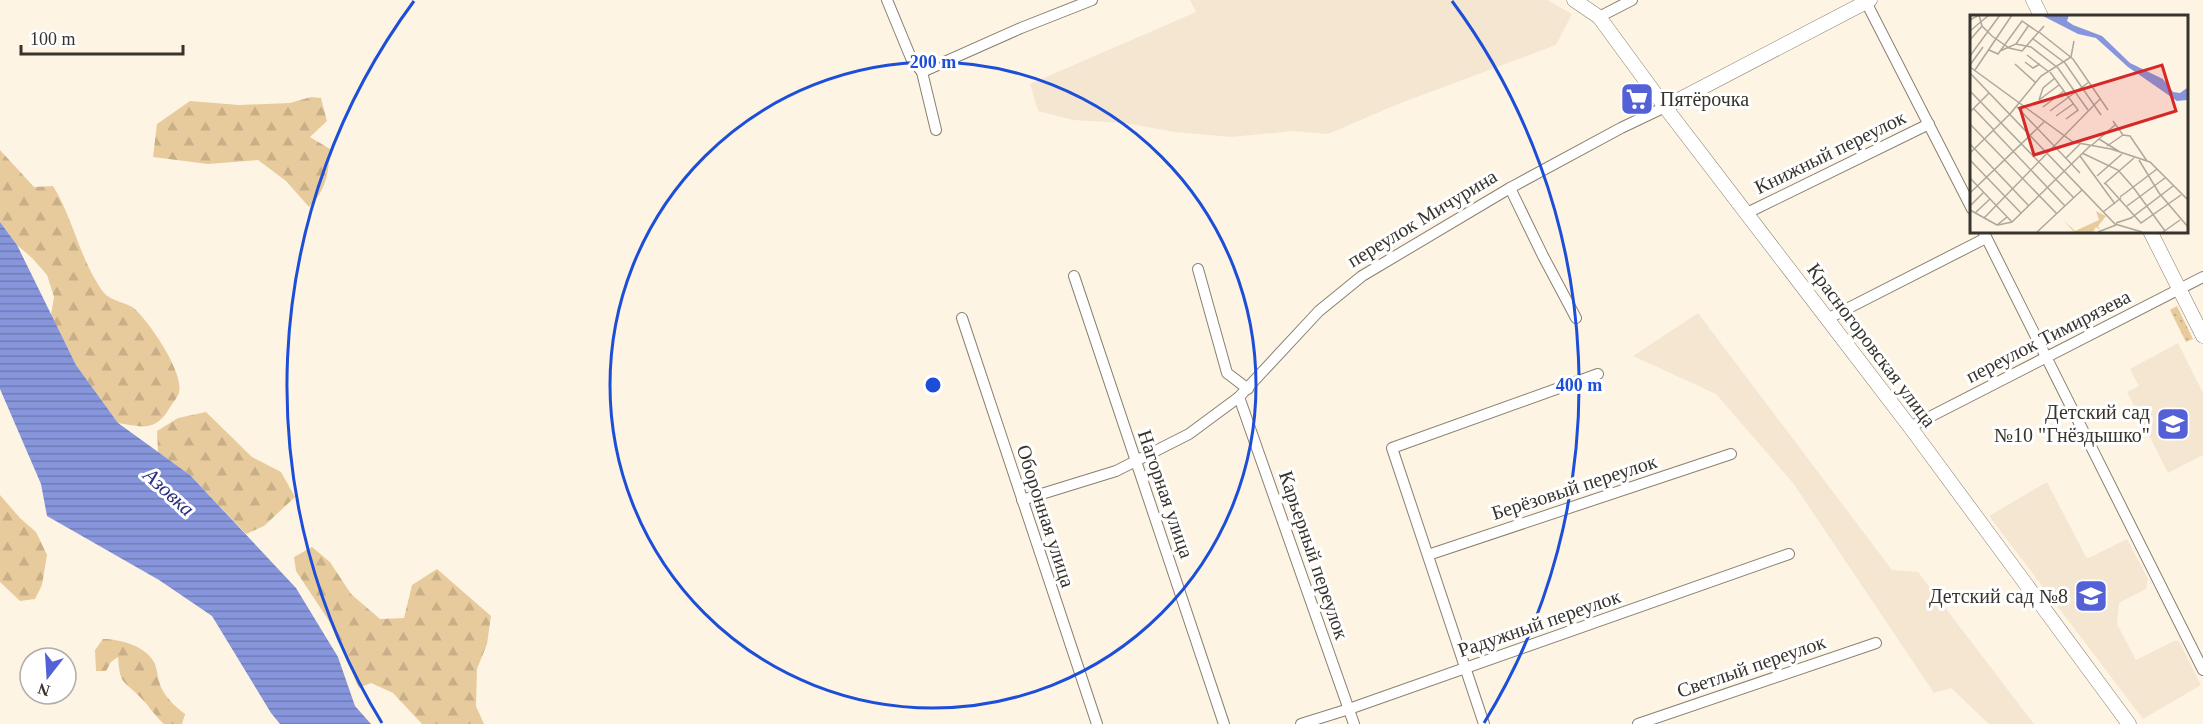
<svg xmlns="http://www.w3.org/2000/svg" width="2203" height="724" viewBox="0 0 2203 724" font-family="'Times New Roman',serif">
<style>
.built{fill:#f5e6d1}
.grass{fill:url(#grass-dots)}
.forest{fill:url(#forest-firs)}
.water{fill:url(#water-rules)}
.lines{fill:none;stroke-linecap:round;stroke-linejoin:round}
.street-casing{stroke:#898071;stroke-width:12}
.secondary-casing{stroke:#898071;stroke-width:15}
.street{stroke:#fff;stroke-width:10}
.secondary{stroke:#fff;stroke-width:14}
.ring{fill:none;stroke:#1d4ed8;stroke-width:3}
.labels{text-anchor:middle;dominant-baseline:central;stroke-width:6;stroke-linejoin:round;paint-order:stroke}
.poi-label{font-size:20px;fill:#37332d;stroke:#fff;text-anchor:end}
.street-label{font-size:20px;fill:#37332d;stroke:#fff}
.water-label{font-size:21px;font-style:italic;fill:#292e80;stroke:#fff}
.inset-road{fill:none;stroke:#aea79b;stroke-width:1.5}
.view{fill:#d62828;fill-opacity:0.15;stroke:#d62828;stroke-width:3}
.inset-edge{fill:none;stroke:#37332d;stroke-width:3}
.centre{fill:#1d4ed8;stroke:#fff;stroke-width:3}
.ring-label{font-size:18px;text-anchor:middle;font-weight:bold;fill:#1d4ed8;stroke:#fff;stroke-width:6;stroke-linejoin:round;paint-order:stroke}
</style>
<defs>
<pattern id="grass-dots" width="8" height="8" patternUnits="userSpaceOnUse" patternTransform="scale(1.5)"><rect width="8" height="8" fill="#e8cb9d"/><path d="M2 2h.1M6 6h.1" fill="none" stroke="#c8af88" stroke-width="1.8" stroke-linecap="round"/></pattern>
<pattern id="forest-firs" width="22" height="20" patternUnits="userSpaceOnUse" patternTransform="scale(1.5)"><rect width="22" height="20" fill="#e8cb9d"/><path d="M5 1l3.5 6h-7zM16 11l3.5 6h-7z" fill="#c8af88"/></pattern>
<pattern id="water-rules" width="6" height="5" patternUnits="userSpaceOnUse" patternTransform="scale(1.5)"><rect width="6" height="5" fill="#8796dc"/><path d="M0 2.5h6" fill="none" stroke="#6f7bb3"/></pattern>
</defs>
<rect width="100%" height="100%" fill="#fef4e4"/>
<!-- built -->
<g class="built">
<path d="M 1190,0 L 1547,0 L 1572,14 L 1556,45 L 1398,104 L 1328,134 L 1292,131 L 1231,137 L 1175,132 L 1124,123 L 1073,120 L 1038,111 L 1030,84 L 1196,12 Z"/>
<path d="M 1698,313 L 1892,570 L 1918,572 L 2034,724 L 1989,724 L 1951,688 L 1934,693 L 1793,483 L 1716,394 L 1633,356 Z"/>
<path d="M 2178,343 L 2203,393 L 2203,455 L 2168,473 L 2127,392 L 2139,386 L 2130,369 Z"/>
<path d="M 2047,482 L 2086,557 L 2089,558 L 2127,539 L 2148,579 L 2146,589 L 2119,603 L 2117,624 L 2136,660 L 2174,641 L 2179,641 L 2201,685 L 2143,719 L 1989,516 Z"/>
</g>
<!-- grass -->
<path class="grass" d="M 2177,306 L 2193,339 L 2186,342 L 2170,310 Z"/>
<!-- forest -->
<g class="forest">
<path d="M 311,97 L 321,98 L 327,121 L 310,137 L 330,149 C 329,172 326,191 309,207 L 286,181 L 258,160 L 208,164 L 153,157 L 157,124 L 190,101 L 239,105 L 290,103 Z"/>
<path d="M 0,150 L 34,187 L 53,186 C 74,220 80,261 104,293 C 112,302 128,302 136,310 C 151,325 184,372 179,393 C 177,398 172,404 169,409 C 155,432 142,427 118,423 L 76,365 L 51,315 L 54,297 L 47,275 L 32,258 L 17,245 L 0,222 Z"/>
<path d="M 206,412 L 252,457 L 281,472 L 295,497 L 264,526 L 246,534 L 190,475 L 158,452 L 157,431 L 178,418 Z"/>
<path d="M 0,495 L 20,518 L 36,532 L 47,555 L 42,585 L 35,599 L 20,601 L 0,582 Z"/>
<path d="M 312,547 L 330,562 L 351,594 L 380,619 L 404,618 L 412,585 L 437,569 L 491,616 L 487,644 L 477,669 L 476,706 L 484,724 L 422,724 L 393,693 L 371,683 L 359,688 L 329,621 L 296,571 L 294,557 Z"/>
<path d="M 103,639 C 120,639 147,646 155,664 C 158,673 158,683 163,691 C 169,701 176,707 185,714 L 182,724 L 164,724 C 155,716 149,706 141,698 C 123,679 120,686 118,657 L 111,662 L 106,671 L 96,671 L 95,650 Z"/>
</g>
<!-- water -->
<path class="water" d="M 0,222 L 17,245 L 76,365 L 118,423 L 190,475 L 296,588 L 338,657 L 355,706 L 371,724 L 280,724 L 271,713 L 212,616 L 159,580 L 47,516 L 41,484 L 0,389 Z"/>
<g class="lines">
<defs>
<g id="street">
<path d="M 887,0 L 911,58 L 922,72 L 936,130"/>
<path d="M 1865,0 L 1972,209"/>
<path d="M 1599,17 L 1632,0"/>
<path d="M 922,72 L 1021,28 L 1092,0"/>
<path d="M 1510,188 L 1543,256 L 1576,318"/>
<path d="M 1747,213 L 1929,124"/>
<path d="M 1983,231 L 2203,670"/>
<path d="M 1198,269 L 1227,373 L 1248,389"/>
<path d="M 1074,276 L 1224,724"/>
<path d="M 962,318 L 1097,724"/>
<path d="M 1827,319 L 1986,238"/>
<path d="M 1239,397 L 1354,724"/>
<path d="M 1910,427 L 2203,277"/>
<path d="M 1022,500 L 1116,471 L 1189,434 L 1239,397 L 1319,311 L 1362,276 L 1510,188 L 1621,128 L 1665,107"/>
<path d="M 1428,555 L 1731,454"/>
<path d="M 1301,724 L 1349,709 L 1789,554"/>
<path d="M 1484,724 L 1392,448 L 1598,374"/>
<path d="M 1638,724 L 1876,643"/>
</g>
<g id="secondary">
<path d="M 1574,0 L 1599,17 L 1665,107 L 1910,427 L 2129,724"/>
<path d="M 2033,0 L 2041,16"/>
<path d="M 1665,107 L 1870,0"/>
<path d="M 2150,231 L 2203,336"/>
</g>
</defs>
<!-- street casing -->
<use href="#street" class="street-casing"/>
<!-- secondary casing -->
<use href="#secondary" class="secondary-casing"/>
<!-- street -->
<use href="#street" class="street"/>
<!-- secondary -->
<use href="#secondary" class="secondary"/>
</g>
<!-- distance rings -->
<g class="ring">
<circle cx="933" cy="385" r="323"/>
<path d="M382 723A646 646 0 0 1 414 1M1452 1A646 646 0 0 1 1484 723"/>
</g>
<!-- icons -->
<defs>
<symbol id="supermarket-square" viewBox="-11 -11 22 22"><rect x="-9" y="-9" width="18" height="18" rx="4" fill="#5360d6" stroke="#fff"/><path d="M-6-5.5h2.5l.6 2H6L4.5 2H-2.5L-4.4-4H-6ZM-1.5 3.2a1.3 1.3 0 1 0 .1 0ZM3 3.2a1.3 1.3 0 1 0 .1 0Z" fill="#fff"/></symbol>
<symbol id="school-square" viewBox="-11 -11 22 22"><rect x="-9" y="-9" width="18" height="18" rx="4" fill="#5360d6" stroke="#fff"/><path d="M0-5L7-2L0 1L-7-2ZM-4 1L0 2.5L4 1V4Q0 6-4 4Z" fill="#fff"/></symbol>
</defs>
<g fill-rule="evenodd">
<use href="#supermarket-square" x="1618" y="80" width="38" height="38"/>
<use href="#school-square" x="2154" y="405" width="38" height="38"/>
<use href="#school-square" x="2072" y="577" width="38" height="38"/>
</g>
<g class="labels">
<!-- poi labels -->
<g class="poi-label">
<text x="1660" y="99" text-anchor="start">Пятёрочка</text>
<text x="2150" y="412">Детский сад<tspan x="2150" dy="23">№10 "Гнёздышко"</tspan></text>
<text x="2068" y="596">Детский сад №8</text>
</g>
<!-- street labels -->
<g class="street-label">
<text transform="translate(1830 152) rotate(-26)">Книжный переулок</text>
<text transform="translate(1422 218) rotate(-31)">переулок Мичурина</text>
<text transform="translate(2048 336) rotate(-27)">переулок Тимирязева</text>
<text transform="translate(1872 345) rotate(53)">Красногоровская улица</text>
<text transform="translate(1574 487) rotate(-18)">Берёзовый переулок</text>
<text transform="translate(1166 494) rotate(71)">Нагорная улица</text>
<text transform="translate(1046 516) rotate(72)">Оборонная улица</text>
<text transform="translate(1314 555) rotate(71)">Карьерный переулок</text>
<text transform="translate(1539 623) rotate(-19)">Радужный переулок</text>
<text transform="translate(1751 666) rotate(-19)">Светлый переулок</text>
</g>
<!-- water labels -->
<g class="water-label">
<text transform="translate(169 492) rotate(42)">Азовка</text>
</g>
</g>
<!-- overview -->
<g transform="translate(1970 15)">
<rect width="218" height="218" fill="#fef4e4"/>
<path d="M 126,196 L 136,201 L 128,211 L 130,215 L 126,212 L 123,217 L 104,217 L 93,205 L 105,216 L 129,205 Z" fill="#e8cb9d"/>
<path d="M 71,0 L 99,0 L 97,6 L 103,10 L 132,21 L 160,48 L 193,64 L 203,77 L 210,78 L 217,73 L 217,85 L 207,86 L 158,52 L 126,23 L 108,19 Z" fill="#8796dc"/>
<path class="inset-road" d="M 0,5 L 9,0 L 12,11 L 22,21 L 39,33 L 52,36 L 74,11M 0,16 L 19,0M 69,17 L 103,44 L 138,95M 62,23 L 95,48 L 131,100M 0,25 L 12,11M 46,29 L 61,32 L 88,53 L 118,95M 19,35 L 28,39 L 52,6 L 68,17M 30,36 L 46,29 L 59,10M 57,40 L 79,57M 0,41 L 30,0M 55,47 L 63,53 L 70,49M 45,49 L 66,68M 0,50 L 13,32M 0,52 L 103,127 L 141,134 L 180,147 L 218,185M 5,55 L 42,0M 80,57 L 108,95 L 96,104M 0,58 L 145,209 L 172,217M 0,76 L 104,183M 69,85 L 73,73 L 85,63M 69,85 L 89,70M 47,92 L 110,158M 73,92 L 94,76M 4,94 L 24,115M 80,96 L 119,67M 0,97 L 19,78M 40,99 L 71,61 L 101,42 L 104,26M 86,101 L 103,89M 143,106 L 153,120 L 160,121 L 177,146M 0,109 L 87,199M 23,115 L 95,191M 129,124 L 150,137M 0,129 L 59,191M 122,130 L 145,110M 137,131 L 153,120M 0,138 L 40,99M 112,138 L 148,155 L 163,172M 110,141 L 145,189M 96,143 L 111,128M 0,145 L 51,198M 169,145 L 189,178 L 218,212M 127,161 L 152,139M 0,163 L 42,207M 135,168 L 171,208 L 211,180M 134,169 L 164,143M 163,172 L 195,216M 0,178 L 74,107M 150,182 L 187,154M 0,191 L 14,177M 157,191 L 195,163M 0,195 L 27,210 L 37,202M 133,197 L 151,183M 5,198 L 20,184M 14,203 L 130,84M 146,208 L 161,203 L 203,171M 28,210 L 42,207 L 121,130M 67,217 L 112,175M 128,217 L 146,210M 193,217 L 210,205"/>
<path class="view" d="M 192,50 L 206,96 L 64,140 L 50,93 Z"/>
<rect width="218" height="218" class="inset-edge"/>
</g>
<circle cx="933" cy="385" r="9" class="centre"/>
<g class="ring-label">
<text x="933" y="68">200 m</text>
<text x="1579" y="391">400 m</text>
</g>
<!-- north arrow -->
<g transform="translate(48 676) rotate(197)"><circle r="28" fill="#ffffff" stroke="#afadab" stroke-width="1.5"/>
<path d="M0-4.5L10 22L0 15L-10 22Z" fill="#5360d6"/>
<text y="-9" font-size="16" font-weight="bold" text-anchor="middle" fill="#37332d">N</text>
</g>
<!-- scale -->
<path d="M21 45v9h162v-9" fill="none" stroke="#37332d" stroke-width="3"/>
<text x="30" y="45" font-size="18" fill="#37332d" stroke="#ffffff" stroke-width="4.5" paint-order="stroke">100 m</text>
</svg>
